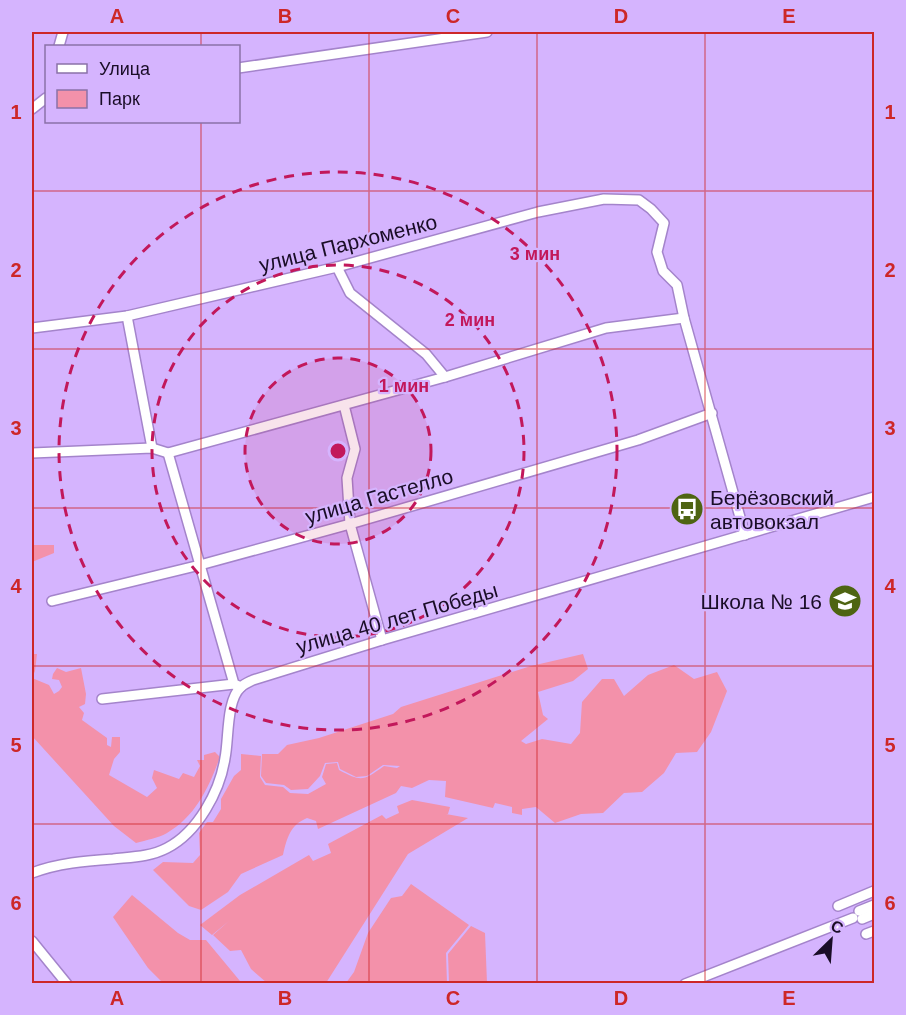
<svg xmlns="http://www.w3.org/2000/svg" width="906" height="1015" viewBox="0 0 906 1015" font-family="Helvetica,sans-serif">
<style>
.green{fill:#f391aa}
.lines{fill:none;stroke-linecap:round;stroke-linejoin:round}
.street-casing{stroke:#a484cb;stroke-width:12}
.street{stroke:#fff;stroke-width:9}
.grid{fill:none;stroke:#cd2728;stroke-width:1.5;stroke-opacity:0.55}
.ring{fill:none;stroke:#c2185b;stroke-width:3;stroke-dasharray:10 8}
.labels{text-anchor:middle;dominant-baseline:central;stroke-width:4.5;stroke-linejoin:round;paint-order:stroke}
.street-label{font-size:21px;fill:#1a0d27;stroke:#d5b4fe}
.poi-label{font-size:21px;fill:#1a0d27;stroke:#d5b4fe;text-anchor:start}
.centre{fill:#c2185b;stroke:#d5b4fe;stroke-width:3}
.ring-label{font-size:18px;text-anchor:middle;font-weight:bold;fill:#c2185b;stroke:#d5b4fe;stroke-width:4.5;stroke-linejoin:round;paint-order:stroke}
.neatline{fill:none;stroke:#cd2728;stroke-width:2}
.grid-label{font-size:20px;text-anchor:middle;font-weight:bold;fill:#cd2728}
</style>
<rect width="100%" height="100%" fill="#d5b4fe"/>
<!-- green -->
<g class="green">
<path d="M 32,545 L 54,545 L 54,553 L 32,562 Z"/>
<path d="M 32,654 L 37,654 L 35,671 L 32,678 L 49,685 L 54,694 L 59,691 L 62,687 L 59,680 L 52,679 L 53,674 L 57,668 L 66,672 L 81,668 L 86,694 L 85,704 L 79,707 L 84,713 L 82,720 L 107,738 L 107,745 L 111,747 L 112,737 L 120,737 L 120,752 L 114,759 L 109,775 L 147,797 L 157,788 L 152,778 L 154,770 L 179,779 L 183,773 L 194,777 L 200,766 L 197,760 L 204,760 L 204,755 L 215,752 L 220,757 C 209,787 196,816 167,833 C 159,838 146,840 136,843 L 114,826 L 32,736 Z"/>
<path d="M 583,654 L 588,669 L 573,681 L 538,692 L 543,715 L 548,719 L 521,741 L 526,744 L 542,739 L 571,744 L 580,733 L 582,702 L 602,679 L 614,679 L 624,696 L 648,675 L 674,665 L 694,679 L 717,672 L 727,691 L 711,732 L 697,752 L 676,753 L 664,773 L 642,792 L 624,793 L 603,813 L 581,814 L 555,823 L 536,807 L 522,809 L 522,815 L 512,813 L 512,807 L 495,803 L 493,808 L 445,797 L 446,781 L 429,780 L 412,788 L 401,786 L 396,793 L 318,829 L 316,821 L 307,818 C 290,825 287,838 283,855 L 241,874 L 228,892 L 201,910 L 189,906 L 153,870 L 163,862 L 193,863 L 200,855 L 199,833 L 207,822 L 213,822 L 221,809 L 221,799 L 234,776 L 241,770 L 241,754 L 261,756 L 260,777 L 265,785 L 283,787 L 290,793 L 308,794 L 326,784 L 322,777 L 326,764 L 337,763 L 339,770 C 362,782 363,781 384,766 L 397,768 L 400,766 L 383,765 L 367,776 L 356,777 L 340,769 L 338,762 L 325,763 L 320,776 L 308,789 L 291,790 L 284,785 L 266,783 L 261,776 L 262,754 L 278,754 L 287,745 L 319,738 L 393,714 L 401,707 L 531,666 Z"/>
<path d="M 412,800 L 450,807 L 448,814 L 446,814 L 468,818 L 408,854 L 326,983 L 267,983 L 251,969 L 241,950 L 230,951 L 213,935 L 229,921 L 212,935 L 200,925 L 240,895 L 309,855 L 313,861 L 331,853 L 328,844 L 382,815 L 386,819 L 399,813 L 397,806 Z"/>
<path d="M 411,884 L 469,925 L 446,953 L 447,983 L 346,983 L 354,972 L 368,933 L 391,898 L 402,896 Z"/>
<path d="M 132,895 L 178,933 L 190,940 L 206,940 L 240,981 L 238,983 L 163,983 L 148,968 L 113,917 Z"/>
<path d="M 471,926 L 485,933 L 487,983 L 449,983 L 448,954 Z"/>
</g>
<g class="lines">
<defs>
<g id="street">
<path d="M 59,46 L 63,32"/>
<path d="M 238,68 L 487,32"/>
<path d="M 32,109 L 46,98"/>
<path d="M 337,267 L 350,293 L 426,354 L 445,377"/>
<path d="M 127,316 L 152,448"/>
<path d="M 32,328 L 127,316 L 337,267 L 538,212 L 604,199 L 639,200 L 651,209 L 664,223 L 657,252 L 663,271 L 677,285 L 684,318 L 745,535"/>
<path d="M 344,405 L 355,449 L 347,478 L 350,524 L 382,640"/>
<path d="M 32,453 L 152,448 L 168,453 L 445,377 L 606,328 L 684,318"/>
<path d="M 168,453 L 234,684 L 241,687"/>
<path d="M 52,601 L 200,565 L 350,524 L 638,440 L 712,413"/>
<path d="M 102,699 L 234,684"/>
<path d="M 32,873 C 58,863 85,861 113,859 C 131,857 150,857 167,848 C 198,832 220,791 225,758 C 229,739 226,700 241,687 C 244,684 249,682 253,680 L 382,640 L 874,497"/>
<path d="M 838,906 L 874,891"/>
<path d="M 859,911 L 874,905"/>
<path d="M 862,919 L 874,914"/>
<path d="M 866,934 L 874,931"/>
<path d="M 32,941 L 67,984"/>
<path d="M 685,984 L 853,918"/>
</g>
</defs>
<!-- street casing -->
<use href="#street" class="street-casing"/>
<!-- street -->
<use href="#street" class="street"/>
</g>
<!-- grid -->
<path class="grid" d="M 201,32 L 201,46M 369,32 L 369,984M 537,32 L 537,984M 705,32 L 705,984M 201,122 L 201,984M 32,191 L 874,191M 32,349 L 874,349M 32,508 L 874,508M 32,666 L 874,666M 32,824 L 874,824"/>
<!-- distance rings -->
<circle cx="338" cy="451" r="93" fill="#c2185b" fill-opacity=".12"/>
<g class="ring">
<circle cx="338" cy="451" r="93"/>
<circle cx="338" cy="451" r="186"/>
<circle cx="338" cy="451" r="279"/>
</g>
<!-- icons -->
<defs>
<symbol id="bus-disc" viewBox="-11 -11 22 22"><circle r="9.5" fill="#4e6412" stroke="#d5b4fe"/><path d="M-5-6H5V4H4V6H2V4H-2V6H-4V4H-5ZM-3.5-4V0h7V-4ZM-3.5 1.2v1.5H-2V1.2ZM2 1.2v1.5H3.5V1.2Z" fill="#fff"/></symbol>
<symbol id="school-disc" viewBox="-11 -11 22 22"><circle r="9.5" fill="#4e6412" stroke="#d5b4fe"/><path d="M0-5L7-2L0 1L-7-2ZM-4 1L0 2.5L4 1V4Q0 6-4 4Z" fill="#fff"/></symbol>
</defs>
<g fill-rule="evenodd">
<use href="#bus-disc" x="668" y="490" width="38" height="38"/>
<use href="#school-disc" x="826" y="582" width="38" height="38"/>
</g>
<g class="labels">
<!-- street labels -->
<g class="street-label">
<text transform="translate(348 243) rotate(-14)">улица Пархоменко</text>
<text transform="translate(379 496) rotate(-16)">улица Гастелло</text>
<text transform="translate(397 618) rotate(-16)">улица 40 лет Победы</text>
</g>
<!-- poi labels -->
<g class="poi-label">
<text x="710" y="497">Берёзовский<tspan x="710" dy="24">автовокзал</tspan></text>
<text x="822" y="601" text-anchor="end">Школа № 16</text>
</g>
</g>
<circle cx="338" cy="451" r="9" class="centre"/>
<g class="ring-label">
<text x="535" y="260">3 мин</text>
<text x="470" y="326">2 мин</text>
<text x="404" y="392">1 мин</text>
</g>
<!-- border -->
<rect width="906" height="1015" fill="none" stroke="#d5b4fe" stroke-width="66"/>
<!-- legend -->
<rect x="45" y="45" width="195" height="78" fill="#d5b4fe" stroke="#8a71a8" stroke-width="1.5"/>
<rect x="57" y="64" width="30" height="9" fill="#ffffff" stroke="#8a71a8" stroke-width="1.5"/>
<text x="99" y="75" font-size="18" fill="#1a0d27">Улица</text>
<rect x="57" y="90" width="30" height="18" fill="#f391aa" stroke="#8a71a8" stroke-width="1.5"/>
<text x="99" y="105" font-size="18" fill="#1a0d27">Парк</text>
<!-- north arrow -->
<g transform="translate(831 940) rotate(25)" stroke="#d5b4fe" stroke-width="4.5" paint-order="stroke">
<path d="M0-4.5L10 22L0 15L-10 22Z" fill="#1a0d27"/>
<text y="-9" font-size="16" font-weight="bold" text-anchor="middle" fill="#1a0d27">С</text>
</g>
<rect x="33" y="33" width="840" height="949" class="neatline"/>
<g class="grid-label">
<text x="117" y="23">A</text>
<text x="285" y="23">B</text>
<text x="453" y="23">C</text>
<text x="621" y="23">D</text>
<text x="789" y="23">E</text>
<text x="16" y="119">1</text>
<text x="890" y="119">1</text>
<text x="16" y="277">2</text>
<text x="890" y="277">2</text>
<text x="16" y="435">3</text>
<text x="890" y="435">3</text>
<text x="16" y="593">4</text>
<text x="890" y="593">4</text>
<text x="16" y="752">5</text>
<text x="890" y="752">5</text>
<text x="16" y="910">6</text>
<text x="890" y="910">6</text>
<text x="117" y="1005">A</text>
<text x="285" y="1005">B</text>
<text x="453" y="1005">C</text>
<text x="621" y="1005">D</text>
<text x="789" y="1005">E</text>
</g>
</svg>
